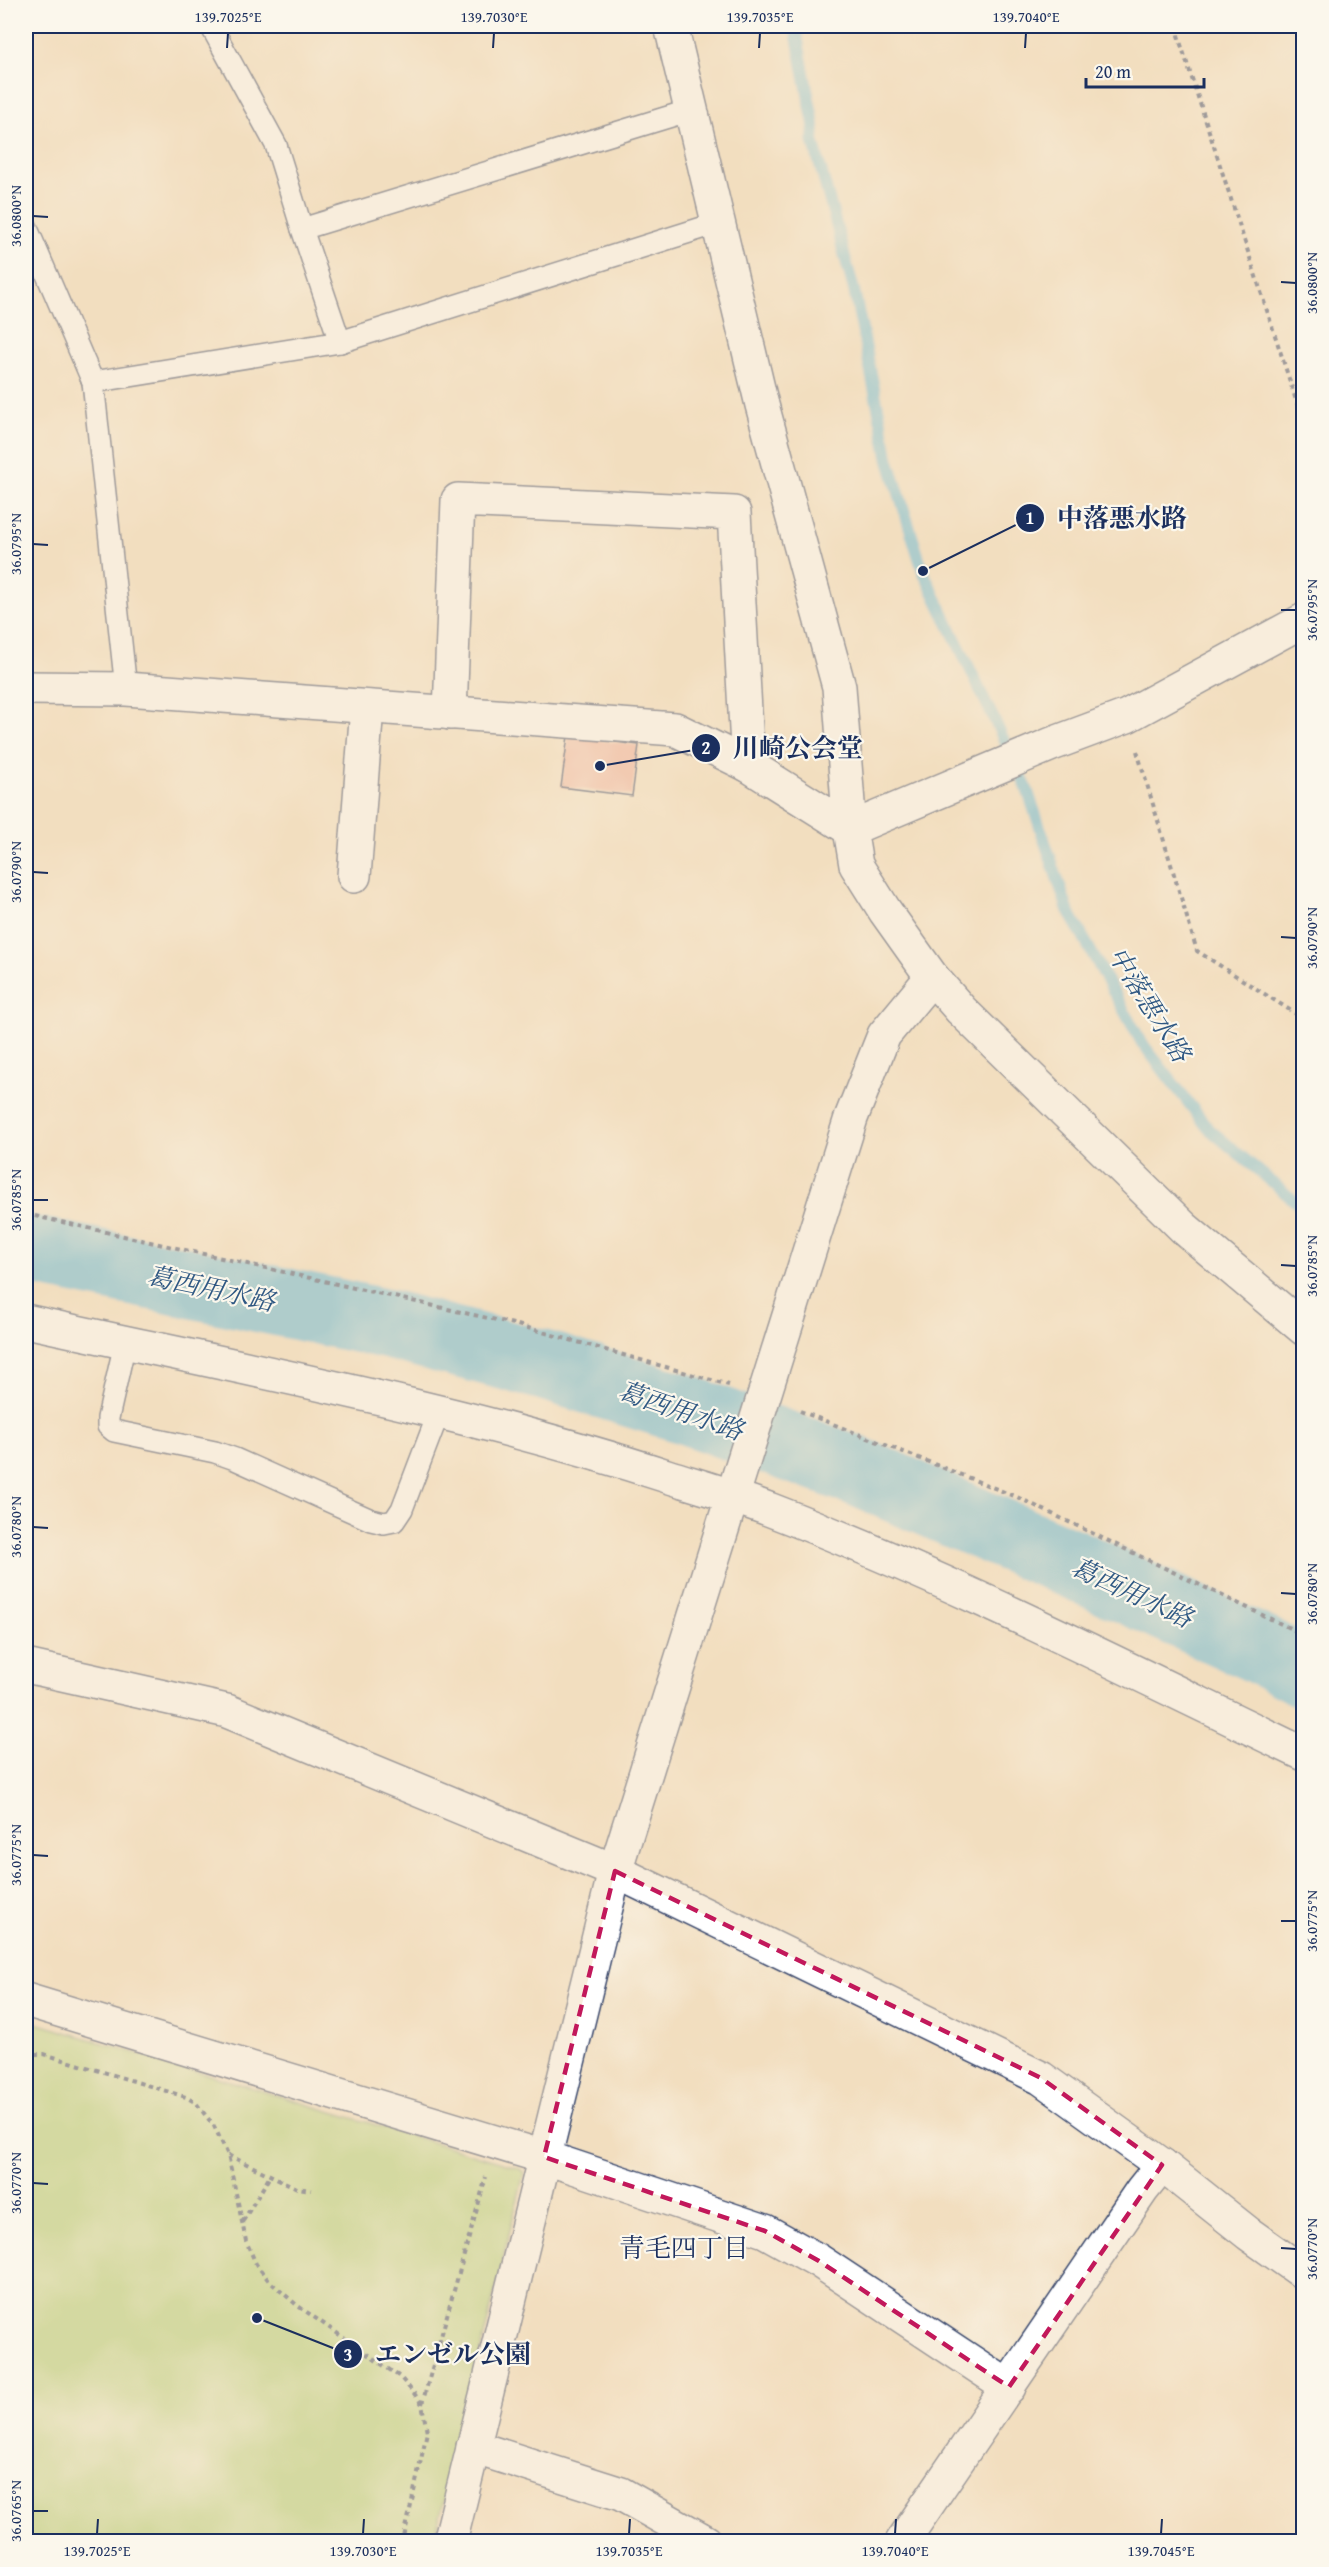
<svg xmlns="http://www.w3.org/2000/svg" width="1329" height="2567" viewBox="0 0 1329 2567" font-family="'Gentium Book Plus','Noto Serif JP',serif">
<style>
.green{fill:#b0d37b;stroke:#66816c;stroke-width:1.5}
.lines{fill:none;stroke-linecap:round;stroke-linejoin:round}
.stream{stroke:#5db7da;stroke-width:12}
.river{stroke:#5db7da;stroke-width:70}
.building{fill:#ee9b89}
.service-casing{stroke:#3b496d;stroke-width:24}
.minor-casing{stroke:#3b496d;stroke-width:36}
.path{stroke:#3b496d;stroke-width:4;stroke-dasharray:4.5 4.5;stroke-linecap:butt}
.service{stroke:#fff;stroke-width:21}
.minor{stroke:#fff;stroke-width:33}
.marked{fill:none;stroke:#c2185b;stroke-width:4.5;stroke-dasharray:12 8;stroke-linejoin:round}
.ticks{fill:none;stroke:#1b2f5e;stroke-width:2}
.labels{text-anchor:middle;dominant-baseline:central;stroke-width:4.5;stroke-linejoin:round;paint-order:stroke}
.water-label{font-size:26px;font-style:italic;fill:#2f5883;stroke:#fbf7ec}
.neighbourhood-label{font-size:26px;fill:#1b2f5e;stroke:#fbf7ec}
.leader{fill:none;stroke:#1b2f5e;stroke-width:2}
.callout-dot{fill:#1b2f5e;stroke:#fbf7ec;stroke-width:2}
.mark-label{font-size:18px;text-anchor:middle;font-weight:bold;fill:#fff}
.callout-label{font-size:26px;text-anchor:middle;font-weight:bold;fill:#1b2f5e;stroke:#fbf7ec;stroke-width:4.5;stroke-linejoin:round;paint-order:stroke}
.neatline{fill:none;stroke:#1b2f5e;stroke-width:2}
.ticks-label{font-size:15px;text-anchor:middle;fill:#1b2f5e}
</style>
<rect width="100%" height="100%" fill="#fbf7ec"/>
<filter id="ink" filterUnits="userSpaceOnUse"><feTurbulence type="fractalNoise" baseFrequency=".0167" numOctaves="2"/><feDisplacementMap in="SourceGraphic" scale="12" xChannelSelector="R" yChannelSelector="G"/><feConvolveMatrix kernelMatrix="1 2 1 2 8 2 1 2 1" color-interpolation-filters="sRGB"/></filter>
<filter id="wash" filterUnits="userSpaceOnUse"><feTurbulence type="fractalNoise" baseFrequency=".008" numOctaves="4" result="noise"/><feDisplacementMap in="SourceGraphic" scale="24" xChannelSelector="R" yChannelSelector="G"/><feGaussianBlur stdDeviation="1.35" result="paint"/><feColorMatrix in="noise" values="0 0 0 0 0 0 0 0 0 0 0 0 0 0 0 0 0 1.4 0 .05"/><feComposite in="paint" operator="in"/></filter>
<g filter="url(#wash)">
<rect width="100%" height="100%" fill="#f2debf"/>
<!-- green -->
<path class="green" d="M 26,2020 L 519,2168 L 524,2173 L 434,2541 L 26,2541 Z"/>
<g class="lines">
<!-- stream -->
<path class="stream" d="M 795,26 L 814,125 L 813,140 L 854,290 L 889,461 L 923,571 L 1026,786 L 1068,910 L 1142,1043 L 1208,1128 L 1304,1209"/>
<!-- river -->
<path class="river" d="M 26,1249 L 387,1324 L 546,1366 L 685,1409 L 859,1472 L 1075,1565 L 1261,1650 L 1304,1672"/>
</g>
<g id="blocks">
<!-- building -->
<path class="building" d="M 568,736 L 639,745 L 632,796 L 561,787 Z"/>
</g>
</g>
<g filter="url(#ink)">
<use href="#blocks" fill-opacity="0" stroke="#3b496d" stroke-width="1.5"/>
<g class="lines">
<defs>
<g id="service">
<path d="M 211,26 L 276,145 L 302,229"/>
<path d="M 691,110 L 302,229 L 340,342 L 718,223"/>
<path d="M 26,226 L 93,382"/>
<path d="M 126,689 L 93,382 L 340,342"/>
<path d="M 125,1343 L 108,1418 L 108,1426 L 114,1431 L 215,1452 L 235,1459 L 371,1520 L 384,1523 L 394,1521 L 402,1509 L 439,1412"/>
</g>
<g id="minor">
<path d="M 671,26 L 762,405 L 839,687 L 850,829 L 856,865 L 885,911 L 932,977 L 961,1010 L 1184,1228 L 1304,1329"/>
<path d="M 26,688 L 126,689 L 675,729 L 748,765 L 850,829"/>
<path d="M 450,713 L 458,500 L 734,513 L 748,765"/>
<path d="M 850,829 L 1052,744 L 1127,716 L 1304,620"/>
<path d="M 354,876 L 367,707"/>
<path d="M 26,1321 C 240,1368 458,1408 667,1476 C 702,1487 737,1497 771,1510 C 953,1580 1127,1669 1304,1754"/>
<path d="M 26,1666 L 227,1711 L 615,1871 L 1041,2078 L 1162,2165 L 1249,2234 L 1304,2273"/>
<path d="M 26,2000 L 544,2157 L 765,2231 L 819,2261 L 1009,2387"/>
<path d="M 473,2447 L 621,2494 L 706,2542"/>
<path d="M 450,2542 L 615,1871 L 851,1118 L 884,1035 L 932,977"/>
<path d="M 902,2542 L 1142,2190 L 1162,2165"/>
</g>
</defs>
<!-- service casing -->
<use href="#service" class="service-casing"/>
<!-- minor casing -->
<use href="#minor" class="minor-casing"/>
<!-- path -->
<g class="path">
<path d="M 1175,26 L 1304,425"/>
<path d="M 1137,751 L 1197,951 L 1304,1019"/>
<path d="M 26,1214 L 514,1324 L 729,1385"/>
<path d="M 800,1411 L 1017,1497 L 1304,1635"/>
<path d="M 26,2057 L 33,2054 L 44,2054 L 186,2097 L 196,2103 L 214,2126 L 228,2155 L 246,2241 L 256,2264 L 269,2281 L 298,2306 L 400,2377 L 413,2392 L 422,2404 L 427,2432 L 403,2542"/>
<path d="M 228,2155 L 297,2188 L 311,2190"/>
<path d="M 243,2221 L 270,2176"/>
<path d="M 422,2404 L 486,2177"/>
</g>
<!-- service -->
<use href="#service" class="service"/>
<!-- minor -->
<use href="#minor" class="minor"/>
</g>
</g>
<!-- marked area -->
<path d="M0 0H1329V2567H0ZM 615,1871 L 1041,2078 L 1162,2165 L 1009,2387 L 819,2261 L 765,2231 L 544,2157 Z" fill="#f2debf" fill-opacity=".55" fill-rule="evenodd"/>
<path class="marked" d="M 615,1871 L 1041,2078 L 1162,2165 L 1009,2387 L 819,2261 L 765,2231 L 544,2157 Z"/>
<!-- ticks -->
<path class="ticks" d="M 227,48 L 228,33M 493,48 L 494,33M 759,48 L 760,33M 1025,48 L 1026,33M 33,216 L 48,217M 1281,282 L 1296,283M 33,544 L 48,545M 1281,610 L 1296,610M 33,872 L 48,873M 1281,937 L 1296,938M 33,1200 L 48,1200M 1281,1265 L 1296,1266M 33,1527 L 48,1528M 1281,1593 L 1296,1594M 33,1855 L 48,1856M 1281,1921 L 1296,1921M 33,2183 L 48,2184M 1281,2248 L 1296,2249M 33,2511 L 48,2511M 97,2534 L 98,2519M 363,2534 L 364,2519M 629,2534 L 630,2519M 895,2534 L 896,2519M 1161,2534 L 1162,2519"/>
<g class="labels">
<!-- water labels -->
<g class="water-label">
<text transform="translate(1150 1004) rotate(58)">中落悪水路</text>
<text transform="translate(211 1288) rotate(12)">葛西用水路</text>
<text transform="translate(681 1410) rotate(19)">葛西用水路</text>
<text transform="translate(1132 1592) rotate(25)">葛西用水路</text>
</g>
<!-- neighbourhood labels -->
<g class="neighbourhood-label">
<text x="684" y="2247">青毛四丁目</text>
</g>
</g>
<!-- callouts -->
<path class="leader" d="M923 571L1030 518M600 766L706 748M257 2318L348 2354"/>
<g class="callout-dot">
<circle cx="923" cy="571" r="6"/>
<circle cx="600" cy="766" r="6"/>
<circle cx="257" cy="2318" r="6"/>
<circle cx="1030" cy="518" r="15"/>
<circle cx="706" cy="748" r="15"/>
<circle cx="348" cy="2354" r="15"/>
</g>
<g class="mark-label">
<text x="1030" y="524">1</text>
<text x="706" y="754">2</text>
<text x="348" y="2361">3</text>
</g>
<g class="callout-label">
<text x="1122" y="527">中落悪水路</text>
<text x="798" y="757">川崎公会堂</text>
<text x="453" y="2363">エンゼル公園</text>
</g>
<!-- margin -->
<rect width="1329" height="2567" fill="none" stroke="#fbf7ec" stroke-width="66"/>
<!-- scale -->
<path d="M1086 78v9h118v-9" fill="none" stroke="#1b2f5e" stroke-width="3"/>
<text x="1095" y="78" font-size="18" fill="#1b2f5e" stroke="#fbf7ec" stroke-width="4.5" paint-order="stroke">20 m</text>
<rect x="33" y="33" width="1263" height="2501" class="neatline"/>
<g class="ticks-label">
<text x="228" y="22">139.7025°E</text>
<text x="494" y="22">139.7030°E</text>
<text x="760" y="22">139.7035°E</text>
<text x="1026" y="22">139.7040°E</text>
<text transform="translate(16 216) rotate(-90)" y="5">36.0800°N</text>
<text transform="translate(1312 283) rotate(-90)" y="5">36.0800°N</text>
<text transform="translate(16 544) rotate(-90)" y="5">36.0795°N</text>
<text transform="translate(1312 610) rotate(-90)" y="5">36.0795°N</text>
<text transform="translate(16 872) rotate(-90)" y="5">36.0790°N</text>
<text transform="translate(1312 938) rotate(-90)" y="5">36.0790°N</text>
<text transform="translate(16 1200) rotate(-90)" y="5">36.0785°N</text>
<text transform="translate(1312 1266) rotate(-90)" y="5">36.0785°N</text>
<text transform="translate(16 1527) rotate(-90)" y="5">36.0780°N</text>
<text transform="translate(1312 1594) rotate(-90)" y="5">36.0780°N</text>
<text transform="translate(16 1855) rotate(-90)" y="5">36.0775°N</text>
<text transform="translate(1312 1921) rotate(-90)" y="5">36.0775°N</text>
<text transform="translate(16 2183) rotate(-90)" y="5">36.0770°N</text>
<text transform="translate(1312 2249) rotate(-90)" y="5">36.0770°N</text>
<text transform="translate(16 2511) rotate(-90)" y="5">36.0765°N</text>
<text x="97" y="2556">139.7025°E</text>
<text x="363" y="2556">139.7030°E</text>
<text x="629" y="2556">139.7035°E</text>
<text x="895" y="2556">139.7040°E</text>
<text x="1161" y="2556">139.7045°E</text>
</g>
</svg>
